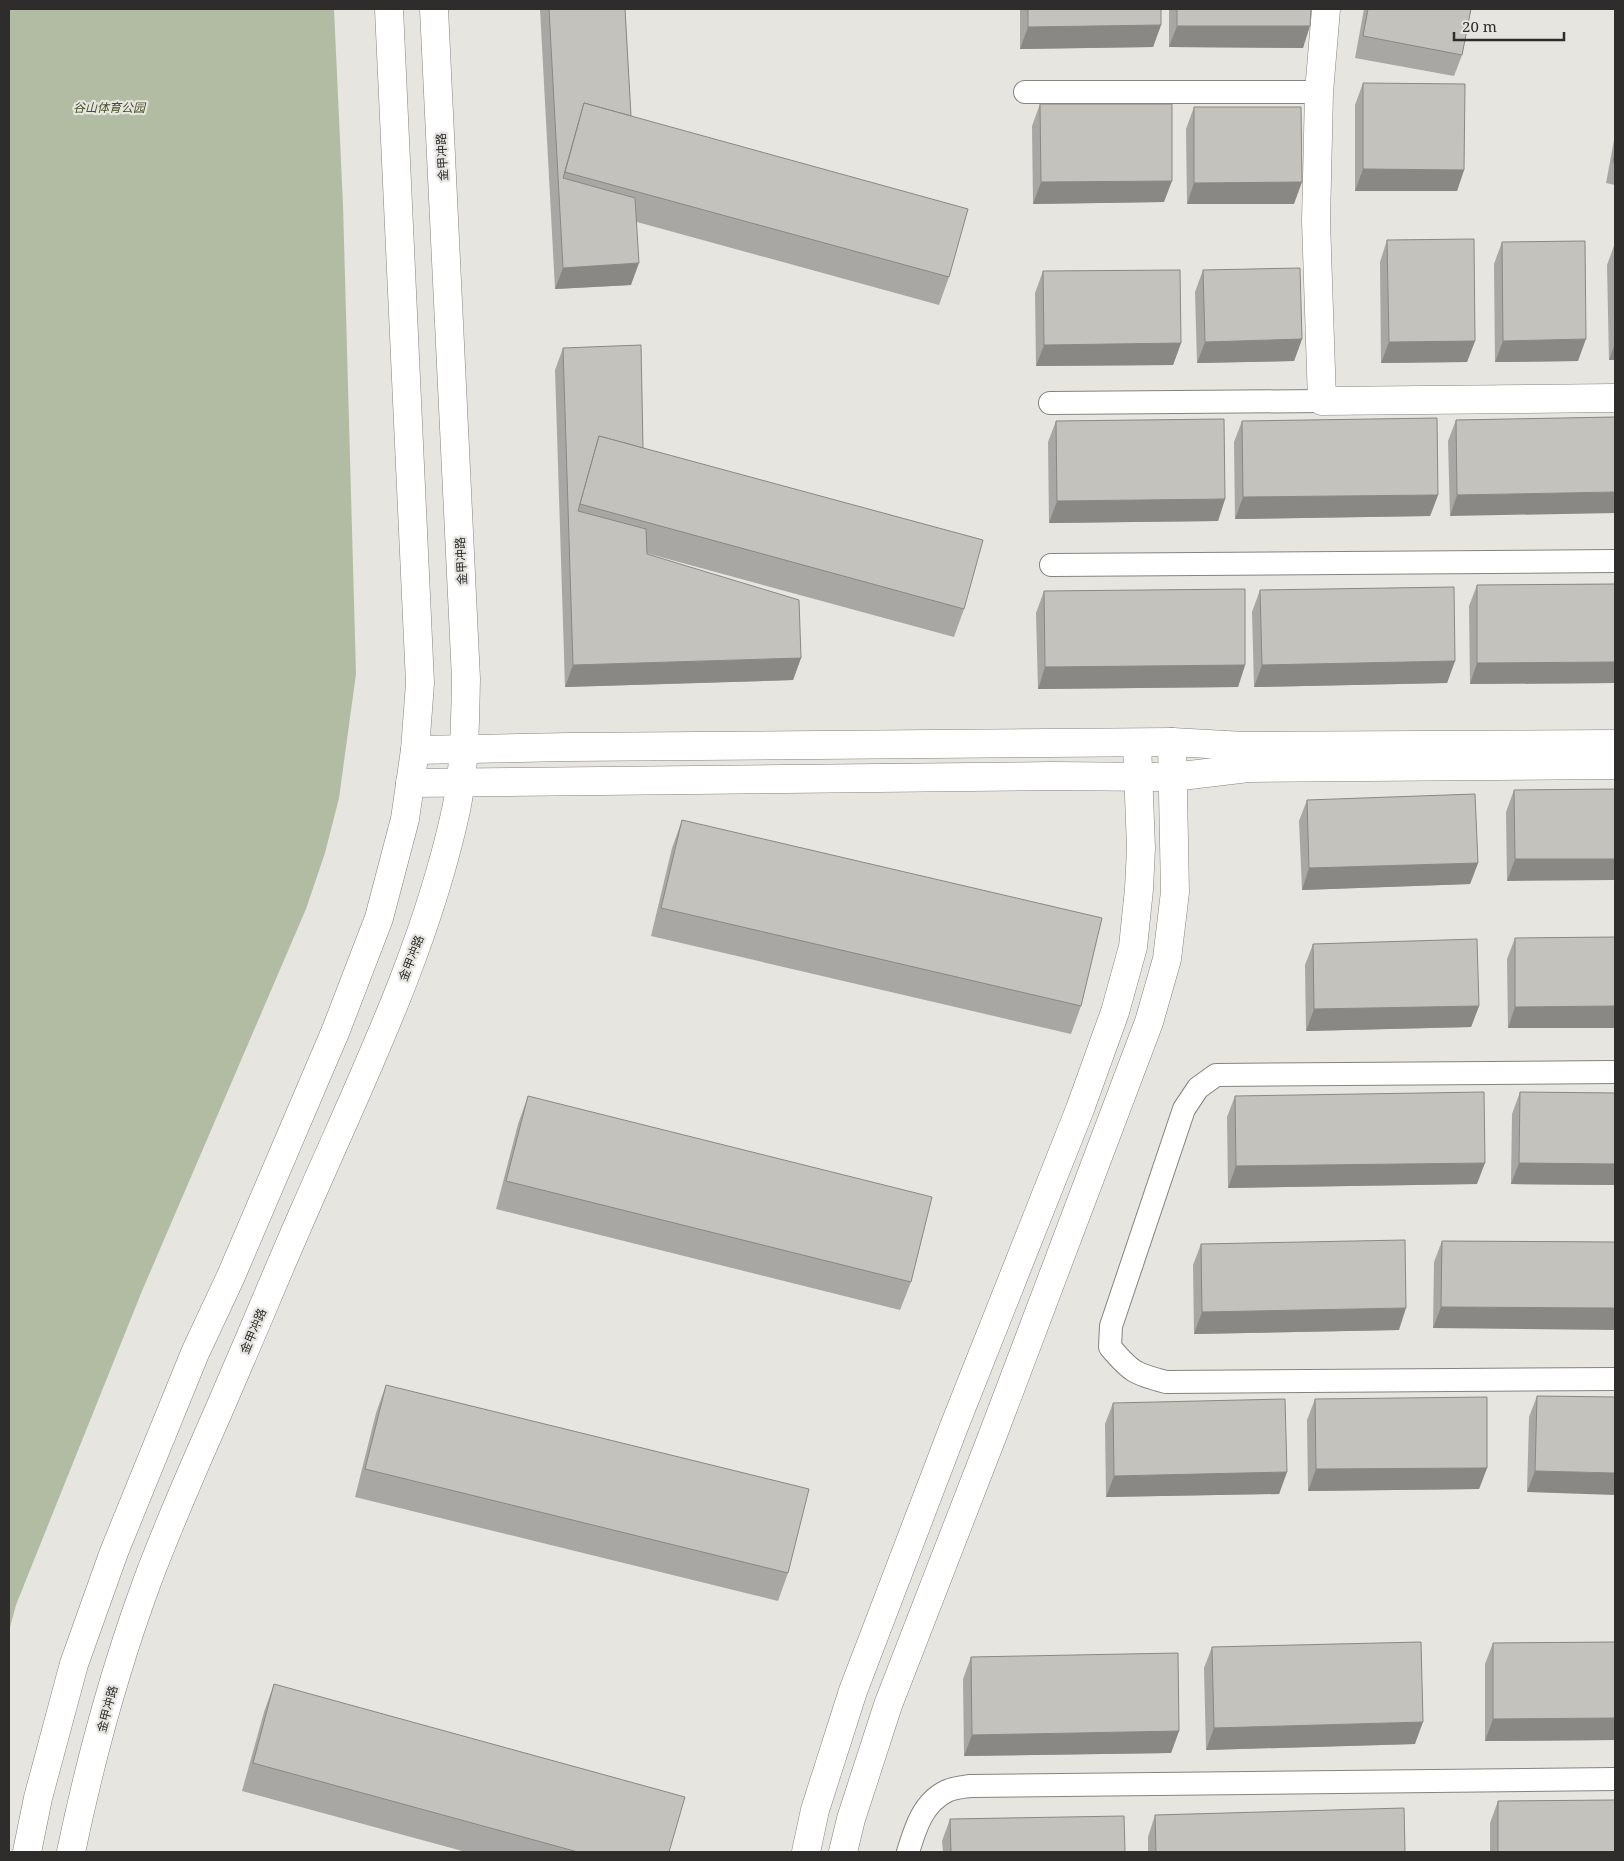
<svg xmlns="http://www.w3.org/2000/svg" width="1624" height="1861" viewBox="0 0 1624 1861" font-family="'Noto Serif','Noto Sans SC',serif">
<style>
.green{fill:#b2bca3}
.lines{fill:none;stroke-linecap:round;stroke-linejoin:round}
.lane-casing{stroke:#85837e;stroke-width:24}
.street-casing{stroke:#85837e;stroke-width:29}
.secondary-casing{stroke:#85837e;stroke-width:29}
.lane{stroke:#fff;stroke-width:22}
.street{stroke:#fff;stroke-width:28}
.secondary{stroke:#fff;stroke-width:28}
.wall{fill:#a9a7a3}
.shaded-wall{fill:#898884}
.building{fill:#c4c2bd;stroke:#898884}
.labels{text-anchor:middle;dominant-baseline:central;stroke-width:4.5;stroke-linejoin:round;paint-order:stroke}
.park-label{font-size:12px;font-style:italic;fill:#445427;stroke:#e7e5e0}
.street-label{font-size:12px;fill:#2e2d2c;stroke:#e7e5e0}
</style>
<rect width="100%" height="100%" fill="#e7e5e0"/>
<!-- green -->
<path class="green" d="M 9,9 L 334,9 L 343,205 L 356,674 L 339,798 L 325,853 L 306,909 L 142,1291 L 16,1605 L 9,1631 Z"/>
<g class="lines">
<defs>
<g id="lane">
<path d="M 1025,92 L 1319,92"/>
<path d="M 1050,403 L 1322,401"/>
<path d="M 1051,565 L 1615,561"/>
<path d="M 1615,1072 L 1216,1075 L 1198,1088 L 1184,1109 L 1111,1326 L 1110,1347 C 1131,1372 1135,1374 1166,1382 L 1615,1379"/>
<path d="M 908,1852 C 915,1829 923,1802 947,1791 C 953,1788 963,1787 970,1786 L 1615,1779"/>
</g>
<g id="street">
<path d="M 1326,9 L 1319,92 L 1316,221 L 1322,401 L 1615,398"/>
<path d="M 1172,742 L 1244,746 L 1615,744"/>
<path d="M 1173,777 L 1248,768 L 1615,765"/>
</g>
<g id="secondary">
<path d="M 415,750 L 568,747 L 1172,742 L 1175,892 L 1167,959 L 1149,1022 L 992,1437 L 888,1705 L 851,1819 L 843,1852"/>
<path d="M 410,783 L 1053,776 L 1156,777"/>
<path d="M 27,1852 L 38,1798 L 74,1664 L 114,1552 L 195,1353 L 231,1276 L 336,1030 L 379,918 L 405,819 L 415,750 L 420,683 L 389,9"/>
<path d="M 71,1852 C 90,1761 115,1669 147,1582 C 174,1509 207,1439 237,1368 C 260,1315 282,1261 306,1207 C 362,1078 426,949 456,810 C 465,767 465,723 466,679 L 434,9"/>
<path d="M 806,1852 L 815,1810 L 853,1691 L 955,1424 L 1080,1109 L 1115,1012 L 1133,947 L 1139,889 L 1141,848 L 1137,743"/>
</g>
</defs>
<!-- lane casing -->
<use href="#lane" class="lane-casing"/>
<!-- street casing -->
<use href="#street" class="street-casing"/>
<!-- secondary casing -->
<use href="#secondary" class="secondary-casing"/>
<!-- lane -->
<use href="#lane" class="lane"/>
<!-- street -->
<use href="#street" class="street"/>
<!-- secondary -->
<use href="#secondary" class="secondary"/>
</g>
<!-- wall -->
<g class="wall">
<path d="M 540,9 L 625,9 L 631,116 L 949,277 L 939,305 L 637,222 L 631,285 L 555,289 Z"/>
<path d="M 1020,9 L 1161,9 L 1161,25 L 1153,47 L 1020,49 Z"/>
<path d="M 1169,9 L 1311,9 L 1303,48 L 1169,47 Z"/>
<path d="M 1364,9 L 1471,9 L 1462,55 L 1454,76 L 1355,58 Z"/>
<path d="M 1363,83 L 1464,170 L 1457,191 L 1355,191 L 1355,105 Z"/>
<path d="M 1040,104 L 1164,202 L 1033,204 L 1032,126 Z"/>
<path d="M 1194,107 L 1294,204 L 1187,204 L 1186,129 Z"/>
<path d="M 1615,135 L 1615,185 L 1606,183 Z"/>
<path d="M 1387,240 L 1475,341 L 1467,362 L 1381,363 L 1380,262 Z"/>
<path d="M 1502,242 L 1578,361 L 1495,362 L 1494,264 Z"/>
<path d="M 1615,243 L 1615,360 L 1609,360 L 1607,265 Z"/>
<path d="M 1203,270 L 1302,339 L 1294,361 L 1197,363 L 1195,292 Z"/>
<path d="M 1043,271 L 1181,343 L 1173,365 L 1036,366 L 1035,293 Z"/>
<path d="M 563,348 L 643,448 L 964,609 L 954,637 L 646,553 L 647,554 L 801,658 L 793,680 L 565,687 L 555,370 Z"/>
<path d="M 1615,417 L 1450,516 L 1448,441 L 1456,420 Z"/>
<path d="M 1056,421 L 1225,499 L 1218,521 L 1049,523 L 1048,442 Z"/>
<path d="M 1242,421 L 1438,495 L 1430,516 L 1235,519 L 1234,442 Z"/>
<path d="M 1615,584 L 1615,683 L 1470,684 L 1469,606 L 1477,585 Z"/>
<path d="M 1260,590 L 1455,661 L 1447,683 L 1254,687 L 1252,612 Z"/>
<path d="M 1044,591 L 1245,665 L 1238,687 L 1038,689 L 1036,613 Z"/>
<path d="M 1615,789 L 1507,881 L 1506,812 L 1514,790 Z"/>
<path d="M 1307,800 L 1478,863 L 1470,884 L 1302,890 L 1299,821 Z"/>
<path d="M 682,820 L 1081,1006 L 1071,1034 L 651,936 L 672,848 Z"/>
<path d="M 1615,937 L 1615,1028 L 1508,1028 L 1507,959 L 1515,938 Z"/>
<path d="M 1313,944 L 1479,1006 L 1471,1027 L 1306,1031 L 1305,965 Z"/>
<path d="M 1520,1092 L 1615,1093 L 1615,1185 L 1511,1184 L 1512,1114 Z"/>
<path d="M 528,1096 L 911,1282 L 900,1310 L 496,1209 L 518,1124 Z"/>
<path d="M 1235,1096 L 1477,1184 L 1228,1188 L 1227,1117 Z"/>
<path d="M 1442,1241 L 1615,1242 L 1433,1328 L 1434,1262 Z"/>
<path d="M 1201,1244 L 1399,1330 L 1194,1334 L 1193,1265 Z"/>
<path d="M 386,1385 L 788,1573 L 778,1601 L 355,1497 L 376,1413 Z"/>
<path d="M 1537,1396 L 1615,1397 L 1527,1492 L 1529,1417 Z"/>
<path d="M 1315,1399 L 1487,1468 L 1479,1489 L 1308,1491 L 1307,1420 Z"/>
<path d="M 1113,1403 L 1287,1472 L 1279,1494 L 1106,1497 L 1105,1424 Z"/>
<path d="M 1615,1642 L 1615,1740 L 1485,1741 L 1485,1664 L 1493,1643 Z"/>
<path d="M 1212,1647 L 1415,1744 L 1206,1750 L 1204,1668 Z"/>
<path d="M 971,1657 L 1179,1731 L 1171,1753 L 964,1756 L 963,1679 Z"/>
<path d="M 274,1684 L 669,1852 L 466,1852 L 242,1791 L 264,1712 Z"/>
<path d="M 1498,1801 L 1615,1852 L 1490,1852 L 1490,1823 Z"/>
<path d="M 1155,1815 L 1405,1852 L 1148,1852 L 1148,1837 Z"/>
<path d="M 950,1819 L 1125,1852 L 943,1852 L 942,1841 Z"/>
</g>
<!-- shaded-wall -->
<g class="shaded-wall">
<path d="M 1161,25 L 1153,47 L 1020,49 L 1028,27 Z"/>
<path d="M 1177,26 L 1310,26 L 1303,48 L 1169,47 Z"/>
<path d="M 1363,169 L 1464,170 L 1457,191 L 1355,191 Z"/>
<path d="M 1172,181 L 1164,202 L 1033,204 L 1041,182 Z"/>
<path d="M 1302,182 L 1294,204 L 1187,204 L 1194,183 Z"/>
<path d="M 639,263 L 631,285 L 555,289 L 563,268 Z"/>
<path d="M 1302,339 L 1294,361 L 1197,363 L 1205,342 Z"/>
<path d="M 1586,339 L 1578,361 L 1495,362 L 1503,341 Z"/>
<path d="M 1475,341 L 1467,362 L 1381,363 L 1389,342 Z"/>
<path d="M 1181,343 L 1173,365 L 1036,366 L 1044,345 Z"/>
<path d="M 1615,343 L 1615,360 L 1609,360 Z"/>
<path d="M 1615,492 L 1615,513 L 1450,516 L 1457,495 Z"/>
<path d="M 1438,495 L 1430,516 L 1235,519 L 1243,497 Z"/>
<path d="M 1225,499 L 1218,521 L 1049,523 L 1057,501 Z"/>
<path d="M 801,658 L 793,680 L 565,687 L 573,665 Z"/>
<path d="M 1455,661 L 1447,683 L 1254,687 L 1262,665 Z"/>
<path d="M 1615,662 L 1615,683 L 1470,684 L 1477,663 Z"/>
<path d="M 1245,665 L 1238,687 L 1038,689 L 1045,667 Z"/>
<path d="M 1515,859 L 1615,859 L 1615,880 L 1507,881 Z"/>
<path d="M 1478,863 L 1470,884 L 1302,890 L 1309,868 Z"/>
<path d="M 1479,1006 L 1471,1027 L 1306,1031 L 1314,1009 Z"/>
<path d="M 1615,1006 L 1615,1028 L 1508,1028 L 1515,1007 Z"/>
<path d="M 1485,1163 L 1477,1184 L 1228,1188 L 1236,1166 Z"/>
<path d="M 1519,1163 L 1615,1164 L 1615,1185 L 1511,1184 Z"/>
<path d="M 1441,1307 L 1615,1308 L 1615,1330 L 1433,1328 Z"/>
<path d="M 1406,1308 L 1399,1330 L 1194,1334 L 1202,1312 Z"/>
<path d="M 1487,1468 L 1479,1489 L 1308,1491 L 1316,1469 Z"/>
<path d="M 1535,1471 L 1615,1473 L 1615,1495 L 1527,1492 Z"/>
<path d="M 1287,1472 L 1279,1494 L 1106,1497 L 1114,1476 Z"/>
<path d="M 1615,1718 L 1615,1740 L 1485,1741 L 1493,1719 Z"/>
<path d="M 1423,1722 L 1415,1744 L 1206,1750 L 1214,1728 Z"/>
<path d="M 1179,1731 L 1171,1753 L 964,1756 L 972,1735 Z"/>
</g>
<!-- building -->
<g class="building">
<path d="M 549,9 L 625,9 L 631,116 L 584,103 L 563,178 L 635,198 L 639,263 L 563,268 Z"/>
<path d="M 1028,9 L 1161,9 L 1161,25 L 1028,27 Z"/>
<path d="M 1177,9 L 1311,9 L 1310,26 L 1177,26 Z"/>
<path d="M 1368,9 L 1471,9 L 1462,55 L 1363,36 Z"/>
<path d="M 1363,83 L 1465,84 L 1464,170 L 1363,169 Z"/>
<path d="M 584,103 L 968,209 L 949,277 L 565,172 Z"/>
<path d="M 1040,104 L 1172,104 L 1172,181 L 1041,182 Z"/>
<path d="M 1194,107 L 1301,107 L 1302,182 L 1194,183 Z"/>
<path d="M 1615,153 L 1615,162 L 1613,162 Z"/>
<path d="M 1474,239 L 1475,341 L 1389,342 L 1387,240 Z"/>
<path d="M 1585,241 L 1586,339 L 1503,341 L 1502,242 Z"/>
<path d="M 1300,268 L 1302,339 L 1205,342 L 1203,270 Z"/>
<path d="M 1180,270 L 1181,343 L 1044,345 L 1043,271 Z"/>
<path d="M 641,345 L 643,448 L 599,436 L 578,511 L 646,529 L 647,554 L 799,600 L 801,658 L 573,665 L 563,348 Z"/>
<path d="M 1615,417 L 1615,492 L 1457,495 L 1456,420 Z"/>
<path d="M 1437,418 L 1438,495 L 1243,497 L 1242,421 Z"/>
<path d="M 1224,419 L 1225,499 L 1057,501 L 1056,421 Z"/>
<path d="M 599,436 L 983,540 L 964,609 L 580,504 Z"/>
<path d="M 1615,584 L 1615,662 L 1477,663 L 1477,585 Z"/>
<path d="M 1454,587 L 1455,661 L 1262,665 L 1260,590 Z"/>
<path d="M 1245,589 L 1245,665 L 1045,667 L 1044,591 Z"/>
<path d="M 1615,789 L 1615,859 L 1515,859 L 1514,790 Z"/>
<path d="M 1475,794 L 1478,863 L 1309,868 L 1307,800 Z"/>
<path d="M 682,820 L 1102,918 L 1081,1006 L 661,908 Z"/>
<path d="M 1615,937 L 1615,1006 L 1515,1007 L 1515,938 Z"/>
<path d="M 1477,939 L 1479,1006 L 1314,1009 L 1313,944 Z"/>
<path d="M 1484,1092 L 1485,1163 L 1236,1166 L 1235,1096 Z"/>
<path d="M 1520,1092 L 1615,1093 L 1615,1164 L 1519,1163 Z"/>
<path d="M 528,1096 L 932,1197 L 911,1282 L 506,1181 Z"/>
<path d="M 1405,1240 L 1406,1308 L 1202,1312 L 1201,1244 Z"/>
<path d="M 1442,1241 L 1615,1242 L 1615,1308 L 1441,1307 Z"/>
<path d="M 386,1385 L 809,1489 L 788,1573 L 365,1469 Z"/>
<path d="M 1537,1396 L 1615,1397 L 1615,1473 L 1535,1471 Z"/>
<path d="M 1487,1397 L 1487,1468 L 1316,1469 L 1315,1399 Z"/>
<path d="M 1285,1399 L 1287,1472 L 1114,1476 L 1113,1403 Z"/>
<path d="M 1421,1642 L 1423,1722 L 1214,1728 L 1212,1647 Z"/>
<path d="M 1615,1642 L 1615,1718 L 1493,1719 L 1493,1643 Z"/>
<path d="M 1178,1653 L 1179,1731 L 972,1735 L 971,1657 Z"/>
<path d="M 274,1684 L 685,1797 L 669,1852 L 578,1852 L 253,1763 Z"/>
<path d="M 1615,1800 L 1615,1852 L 1498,1852 L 1498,1801 Z"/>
<path d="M 1404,1808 L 1405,1852 L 1156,1852 L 1155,1815 Z"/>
<path d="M 1124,1816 L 1125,1852 L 951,1852 L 950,1819 Z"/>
</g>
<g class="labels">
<!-- park labels -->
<g class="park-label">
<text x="109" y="107">谷山体育公园</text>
</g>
<!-- street labels -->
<g class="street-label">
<text transform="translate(442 157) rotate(-93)">金甲冲路</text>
<text transform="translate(461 561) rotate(-93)">金甲冲路</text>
<text transform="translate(411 958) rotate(-69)">金甲冲路</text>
<text transform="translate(253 1331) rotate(-67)">金甲冲路</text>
<text transform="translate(107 1709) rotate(-75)">金甲冲路</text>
</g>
</g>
<!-- border -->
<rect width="1624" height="1861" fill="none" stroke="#2e2d2c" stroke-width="20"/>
<!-- scale -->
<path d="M1454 32v8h110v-8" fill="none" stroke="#2e2d2c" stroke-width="2.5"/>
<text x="1462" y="32" font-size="15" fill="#2e2d2c" stroke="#e7e5e0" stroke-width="4" paint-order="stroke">20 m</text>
</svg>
